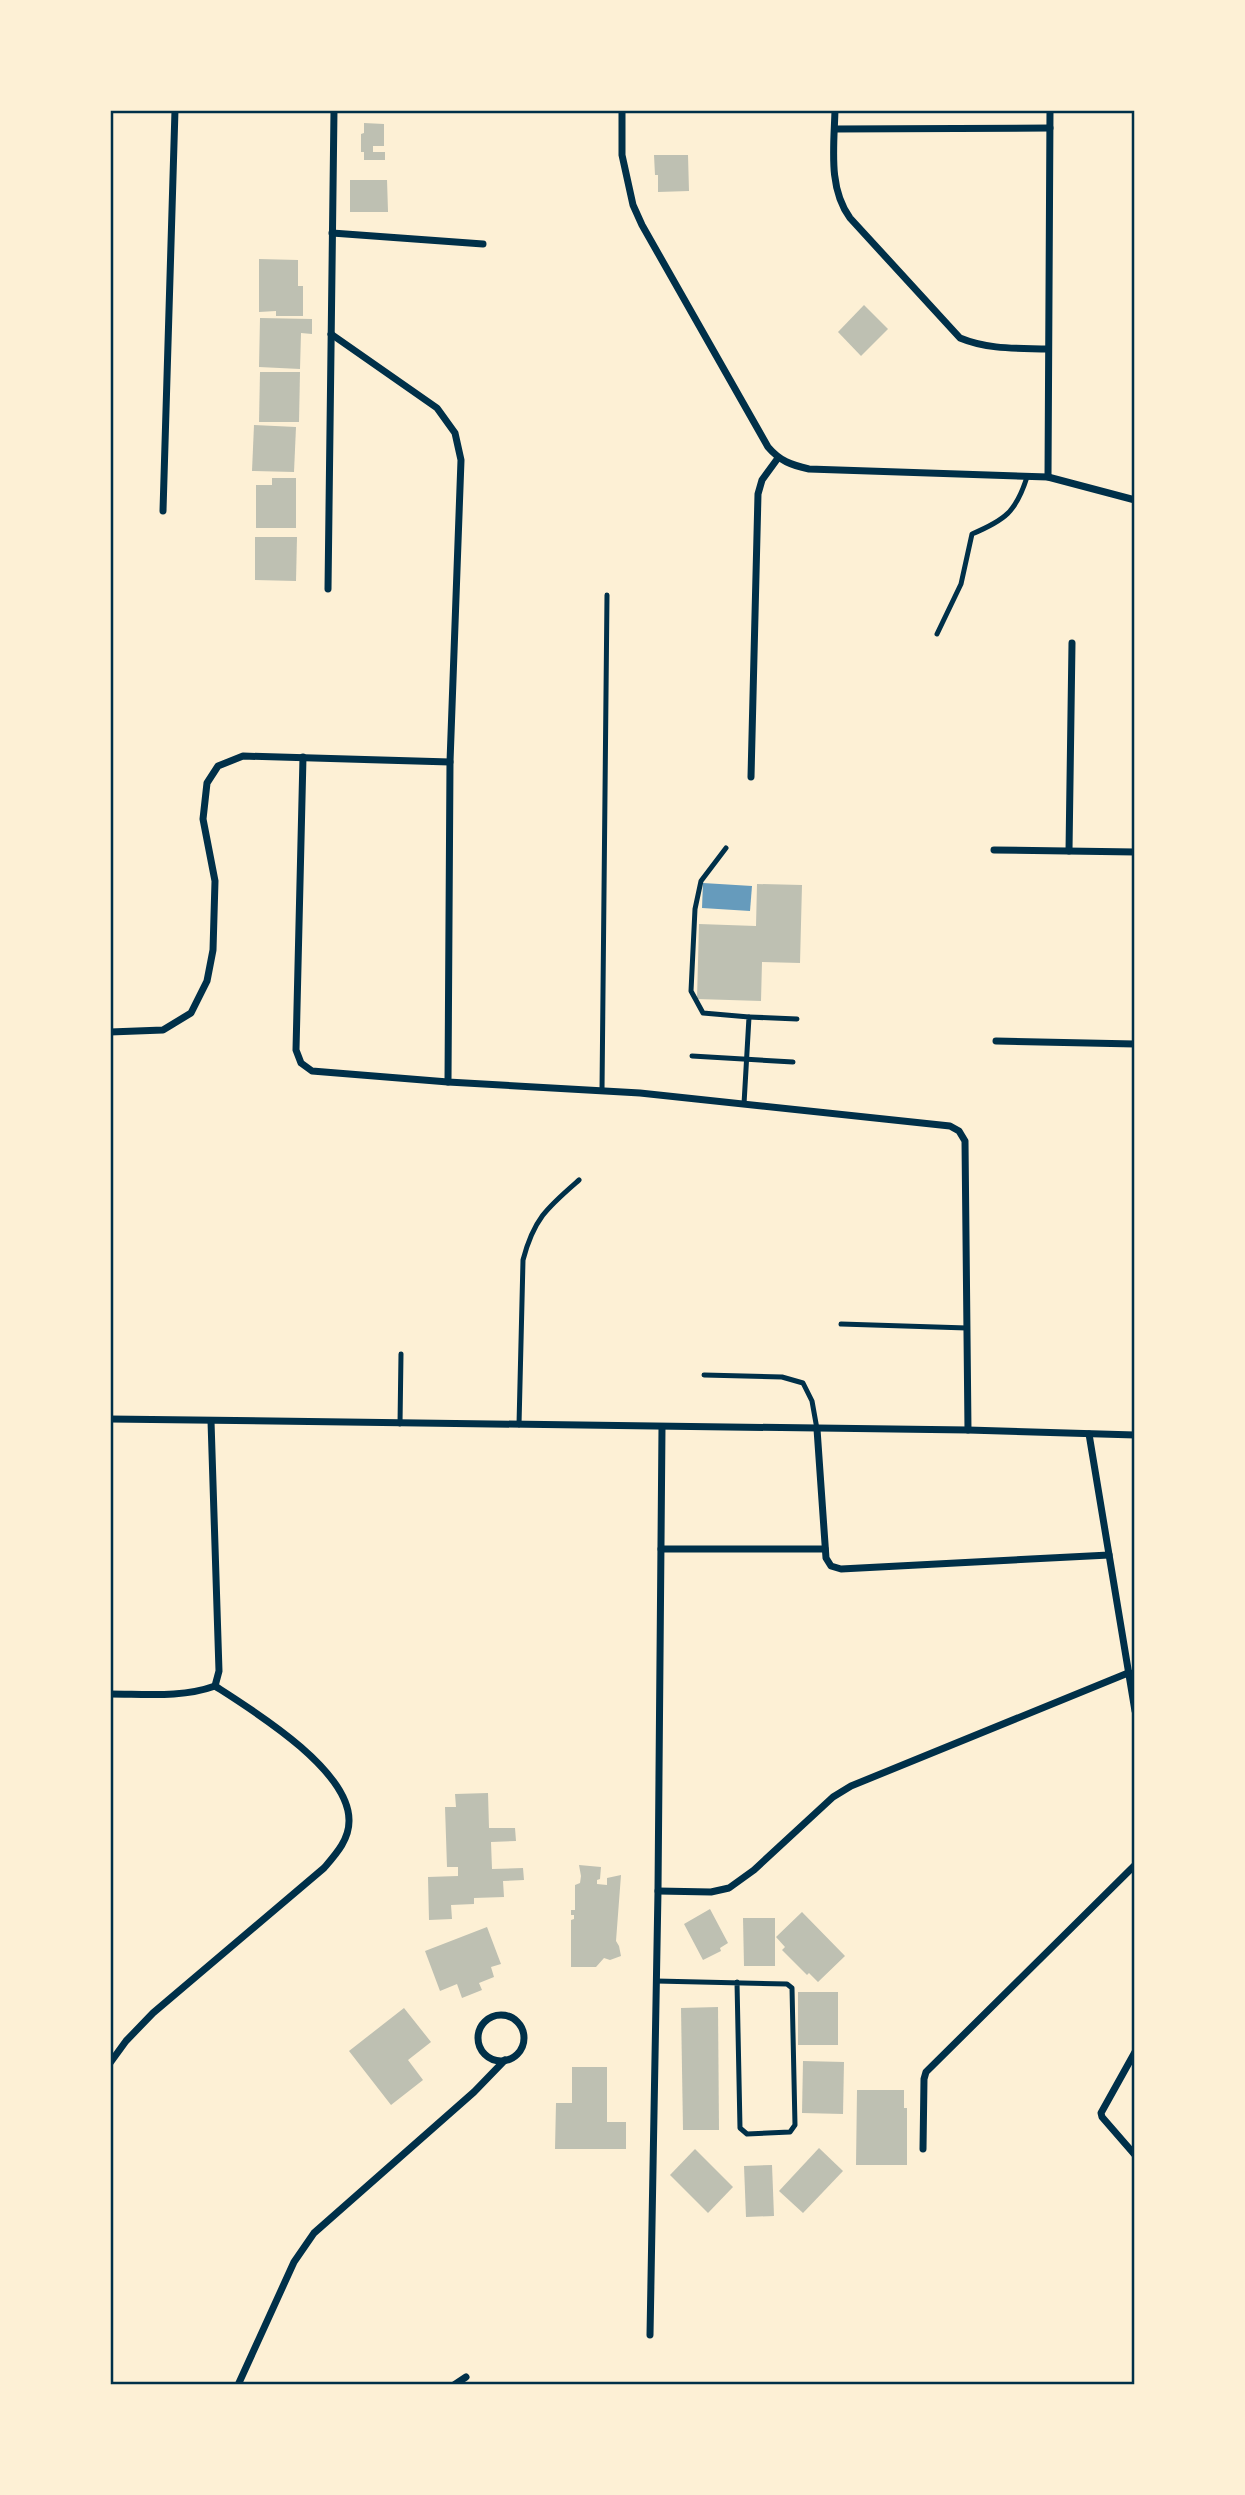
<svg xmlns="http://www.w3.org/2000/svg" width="1245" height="2495" viewBox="0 0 1245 2495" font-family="Manrope,sans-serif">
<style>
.water{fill:#669bbc}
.building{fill:#bec0b2}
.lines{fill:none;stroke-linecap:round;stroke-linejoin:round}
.service{stroke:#003049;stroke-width:5}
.minor{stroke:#003049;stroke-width:7}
.neatline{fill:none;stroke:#003049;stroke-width:2.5}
</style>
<rect width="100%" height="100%" fill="#fdf0d5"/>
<!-- water -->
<path class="water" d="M 703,883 L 752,886 L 750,911 L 702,908 Z"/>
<!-- building -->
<g class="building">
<path d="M 364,123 L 384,124 L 384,146 L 373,146 L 373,152 L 385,152 L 385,160 L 364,160 L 364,152 L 361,152 L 361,134 L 364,133 Z"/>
<path d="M 654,155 L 688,155 L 689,191 L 658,192 L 658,175 L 655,175 Z"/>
<path d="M 350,180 L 387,180 L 388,212 L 350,212 Z"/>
<path d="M 259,259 L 298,260 L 298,286 L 303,286 L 303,316 L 276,316 L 276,311 L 259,312 Z"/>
<path d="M 864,305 L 888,329 L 861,356 L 838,332 Z"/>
<path d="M 260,318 L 312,319 L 312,334 L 301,333 L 300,369 L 259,367 Z"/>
<path d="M 260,372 L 300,372 L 299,422 L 259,422 Z"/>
<path d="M 254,425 L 296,427 L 294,472 L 252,471 Z"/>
<path d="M 272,478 L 296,478 L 296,528 L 256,528 L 256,485 L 272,485 Z"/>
<path d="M 255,537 L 297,537 L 296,581 L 255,580 Z"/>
<path d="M 757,884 L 802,885 L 800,963 L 762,962 L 761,1001 L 697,999 L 699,924 L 756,926 Z"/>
<path d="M 488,1793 L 489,1828 L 515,1828 L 516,1841 L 491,1842 L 492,1869 L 523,1868 L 524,1880 L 503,1881 L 504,1897 L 474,1898 L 474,1904 L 451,1905 L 452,1919 L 429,1920 L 428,1877 L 458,1876 L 458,1867 L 447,1867 L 445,1807 L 456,1807 L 455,1794 Z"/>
<path d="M 579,1865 L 601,1867 L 600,1879 L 597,1880 L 597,1884 L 607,1885 L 607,1878 L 621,1875 L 616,1941 L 619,1946 L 621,1956 L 610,1960 L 604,1958 L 596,1967 L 571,1967 L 571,1920 L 574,1919 L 574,1915 L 571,1915 L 571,1910 L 575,1910 L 575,1885 L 580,1883 L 581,1876 Z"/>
<path d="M 710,1909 L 728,1943 L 720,1948 L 721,1951 L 703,1960 L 684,1924 Z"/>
<path d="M 802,1912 L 845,1956 L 818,1982 L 809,1973 L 807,1975 L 782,1950 L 785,1947 L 776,1937 Z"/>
<path d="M 743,1918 L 775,1918 L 775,1966 L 744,1966 Z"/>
<path d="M 487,1927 L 501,1964 L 491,1967 L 494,1977 L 479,1983 L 482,1990 L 462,1998 L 457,1984 L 440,1991 L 425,1951 Z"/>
<rect x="798" y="1992" width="40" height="53"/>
<path d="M 718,2007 L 719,2130 L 683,2130 L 681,2008 Z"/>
<path d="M 404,2008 L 431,2042 L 408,2060 L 423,2080 L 391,2105 L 349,2051 Z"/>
<path d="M 803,2061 L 844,2062 L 843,2114 L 802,2113 Z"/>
<path d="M 572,2067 L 607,2067 L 607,2122 L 626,2122 L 626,2149 L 555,2149 L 556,2103 L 572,2103 Z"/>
<path d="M 857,2090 L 904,2090 L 904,2108 L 907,2108 L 907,2165 L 856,2165 Z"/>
<path d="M 819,2148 L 843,2171 L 803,2213 L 779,2191 Z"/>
<path d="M 695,2149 L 733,2187 L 708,2213 L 670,2175 Z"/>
<path d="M 772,2165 L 774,2216 L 746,2217 L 744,2166 Z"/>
</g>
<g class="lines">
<!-- service -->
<g class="service">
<path d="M 937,634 L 961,584 L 972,534 C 1005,520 1016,512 1027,477"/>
<path d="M 726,848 L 701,881 L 695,909 L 691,991 L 703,1013 L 749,1017 L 744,1104"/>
<path d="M 749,1017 L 797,1019"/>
<path d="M 692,1056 L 793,1062"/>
<path d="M 602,1091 L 607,595"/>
<path d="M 841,1324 L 967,1328"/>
<path d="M 704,1375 L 782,1377 L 803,1383 L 812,1401 L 817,1429"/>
<path d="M 400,1424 L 401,1354"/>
<path d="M 519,1425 L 523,1260 C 534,1218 548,1207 579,1180"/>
<path d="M 656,1981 L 787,1984 L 792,1988 L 795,2125 L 790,2132 L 747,2134 L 740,2128 L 737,1982"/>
</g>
<!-- minor -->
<g class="minor">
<path d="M 622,110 L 622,155 L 633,205 L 642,225 L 768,447 C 780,461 791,465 809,469 L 1048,477 L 1135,500"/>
<path d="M 835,110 C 834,147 828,188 850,218 L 960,338 C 989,350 1018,348 1048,349"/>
<path d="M 835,129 L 1050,128"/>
<path d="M 332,233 L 483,244"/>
<path d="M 331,334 L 437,408 L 455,433 L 461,460 L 450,762 L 448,1082"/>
<path d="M 1048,477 L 1050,110"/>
<path d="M 163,511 L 175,110"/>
<path d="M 328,589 L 334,110"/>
<path d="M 303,757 L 296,1050 L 301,1063 L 312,1071 L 448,1082 L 640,1093 L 950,1126 L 959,1131 L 965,1141 L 968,1430"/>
<path d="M 751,777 L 758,494 L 762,480 L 778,458"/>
<path d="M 994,850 L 1135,852"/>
<path d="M 1069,851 L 1072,643"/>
<path d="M 110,1032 L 163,1030 L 191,1013 L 207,981 L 213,950 L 215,881 L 203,819 L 207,783 L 218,766 L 243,756 L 450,762"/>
<path d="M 996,1041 L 1135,1044"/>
<path d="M 110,1419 L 968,1430 L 1135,1435"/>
<path d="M 817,1429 L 826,1558 L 831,1566 L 841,1569 L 1109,1555"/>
<path d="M 1089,1434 L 1135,1711"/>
<path d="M 661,1549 L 825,1549"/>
<path d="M 110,1694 C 145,1694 182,1698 215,1686"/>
<path d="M 658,1891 L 711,1892 L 729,1888 L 754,1870 L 833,1797 L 851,1786 L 1128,1673 L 1135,1674"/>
<circle cx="501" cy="2038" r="23"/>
<path d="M 1135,2052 L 1101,2113 L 1102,2117 L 1135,2155"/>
<path d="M 110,2063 L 126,2041 L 153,2013 L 324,1868 C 336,1854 349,1840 349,1821 C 350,1770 254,1711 215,1686 L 219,1671 L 211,1421"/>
<path d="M 923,2149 L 924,2079 L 926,2072 L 1135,1865"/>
<path d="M 650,2335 L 658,1891 L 662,1427"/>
<path d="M 238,2385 L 294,2262 L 314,2233 L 474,2092 L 505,2060"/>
<path d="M 454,2385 L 466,2377"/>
</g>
</g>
<!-- border -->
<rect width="1245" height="2495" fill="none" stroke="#fdf0d5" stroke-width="224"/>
<rect x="112" y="112" width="1021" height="2271" class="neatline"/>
</svg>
